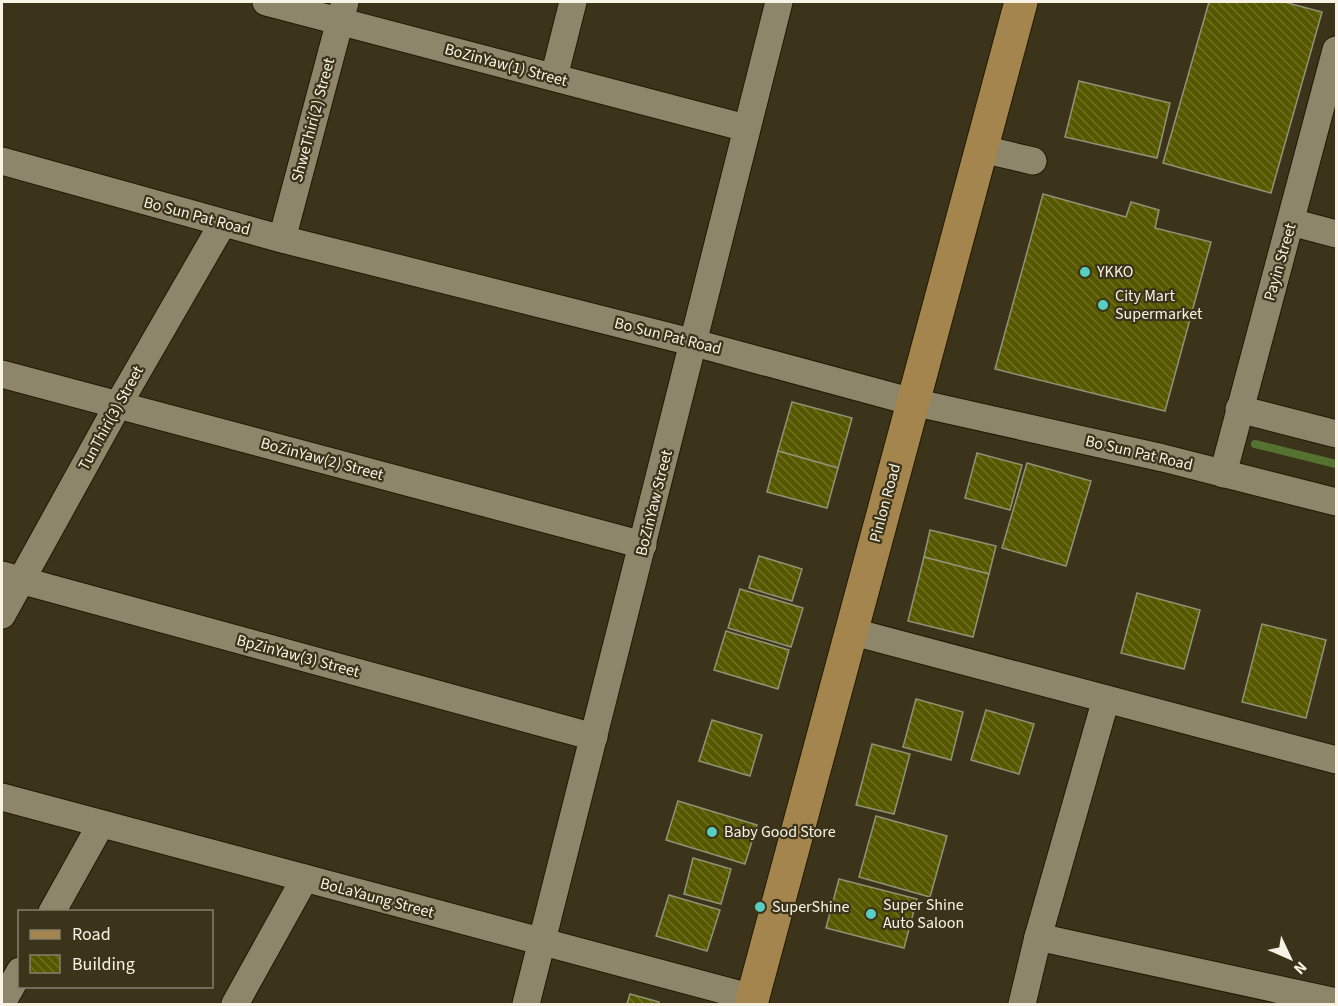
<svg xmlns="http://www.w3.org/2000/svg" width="1338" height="1006" viewBox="0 0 1338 1006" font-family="'Source Sans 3',sans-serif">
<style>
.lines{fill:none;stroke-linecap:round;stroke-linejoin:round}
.stream{stroke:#557231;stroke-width:8}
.building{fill:url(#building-back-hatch);stroke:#909376;stroke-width:1.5}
.minor-casing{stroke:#221a02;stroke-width:29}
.major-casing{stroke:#221a02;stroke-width:35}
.minor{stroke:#8e866a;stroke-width:27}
.major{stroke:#a5854e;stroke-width:33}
.poi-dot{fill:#58cec0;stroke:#3b331a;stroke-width:2}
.labels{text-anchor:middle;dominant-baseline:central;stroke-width:4.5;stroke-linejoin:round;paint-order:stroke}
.street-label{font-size:16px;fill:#f8f3e4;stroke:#3b331a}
.poi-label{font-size:16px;fill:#f8f3e4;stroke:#3b331a;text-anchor:start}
</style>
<defs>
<pattern id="building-back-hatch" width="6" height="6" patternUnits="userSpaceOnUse" patternTransform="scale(1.5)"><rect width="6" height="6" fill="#565800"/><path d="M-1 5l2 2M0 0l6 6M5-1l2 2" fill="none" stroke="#6f7025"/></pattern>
</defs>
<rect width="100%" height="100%" fill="#3b331a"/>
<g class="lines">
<!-- stream -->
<path class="stream" d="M 1255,444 L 1336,464"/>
</g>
<!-- building -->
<g class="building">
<path d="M 1209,2 L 1284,2 L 1322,12 L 1271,193 L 1163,163 Z"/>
<path d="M 1079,81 L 1170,103 L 1157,158 L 1065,137 Z"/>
<path d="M 1043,194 L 1126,217 L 1131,202 L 1159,210 L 1155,228 L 1211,242 L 1165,411 L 995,369 Z"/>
<path d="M 792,402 L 852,418 L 838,468 L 778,451 Z"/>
<path d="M 778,451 L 838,468 L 827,508 L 767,492 Z"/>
<path d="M 977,453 L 1022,465 L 1010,510 L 965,498 Z"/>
<path d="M 1027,463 L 1091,481 L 1066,566 L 1002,548 Z"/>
<path d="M 930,530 L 996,546 L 989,574 L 924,557 Z"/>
<path d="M 759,556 L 802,569 L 792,601 L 749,588 Z"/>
<path d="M 924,557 L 989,574 L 973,637 L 908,621 Z"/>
<path d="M 740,589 L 803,608 L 791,647 L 728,628 Z"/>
<path d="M 1137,593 L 1200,610 L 1184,669 L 1121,653 Z"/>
<path d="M 1262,624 L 1326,640 L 1306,718 L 1242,702 Z"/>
<path d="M 726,631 L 789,650 L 778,689 L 714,670 Z"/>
<path d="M 916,699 L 963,712 L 951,760 L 903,747 Z"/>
<path d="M 986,710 L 1034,724 L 1019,774 L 971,760 Z"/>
<path d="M 712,720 L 762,735 L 750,776 L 699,761 Z"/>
<path d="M 872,744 L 910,754 L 894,814 L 856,805 Z"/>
<path d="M 678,801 L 757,825 L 745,864 L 666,840 Z"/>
<path d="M 876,816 L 947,836 L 930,897 L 859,877 Z"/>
<path d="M 693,858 L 731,869 L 721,904 L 684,894 Z"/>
<path d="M 839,879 L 917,899 L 904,948 L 826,928 Z"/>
<path d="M 669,895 L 720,910 L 707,951 L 656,936 Z"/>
<path d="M 630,994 L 659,1002 L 658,1004 L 627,1004 Z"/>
</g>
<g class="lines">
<defs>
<g id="minor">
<path d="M 266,2 L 746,128"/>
<path d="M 554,77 L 573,2"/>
<path d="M 982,149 L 1033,161"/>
<path d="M 2,161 L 282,239 L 695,343 L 913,402 L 1163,458 L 1336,502"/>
<path d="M 1291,222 L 1336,234"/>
<path d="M 282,239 L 345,2"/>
<path d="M 2,374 L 643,545"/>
<path d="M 1239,409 L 1336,434"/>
<path d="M 1223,474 L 1336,50"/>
<path d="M 2,575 L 594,737"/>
<path d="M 2,615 L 118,405 L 223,223"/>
<path d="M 850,631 L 1336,760"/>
<path d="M 2,797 L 753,998"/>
<path d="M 52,912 L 101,824"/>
<path d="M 1038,937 L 1106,699"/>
<path d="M 2,1003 L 20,971"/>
<path d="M 235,1004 L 305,878"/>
<path d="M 526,1004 L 779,2"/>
<path d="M 1022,1004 L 1038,937 L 1336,1002"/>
</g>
<path id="major" d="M 751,1004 L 1021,2"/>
</defs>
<!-- minor casing -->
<use href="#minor" class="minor-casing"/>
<!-- major casing -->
<use href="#major" class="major-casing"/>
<!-- minor -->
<use href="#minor" class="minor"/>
<!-- major -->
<use href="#major" class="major"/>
</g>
<!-- markers -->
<g class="poi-dot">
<circle cx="1085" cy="272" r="6"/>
<circle cx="1103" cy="305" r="6"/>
<circle cx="712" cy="832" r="6"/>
<circle cx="760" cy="907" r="6"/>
<circle cx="871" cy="914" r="6"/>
</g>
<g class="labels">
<!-- street labels -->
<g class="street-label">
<text transform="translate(506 65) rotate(15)">BoZinYaw(1) Street</text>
<text transform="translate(313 120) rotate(-75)">ShweThiri(2) Street</text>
<text transform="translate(197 216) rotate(15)">Bo Sun Pat Road</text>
<text transform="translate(1280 262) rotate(-74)">Payin Street</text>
<text transform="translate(668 336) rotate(14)">Bo Sun Pat Road</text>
<text transform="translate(111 418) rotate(-61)">TunThiri(3) Street</text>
<text transform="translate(1139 453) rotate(13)">Bo Sun Pat Road</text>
<text transform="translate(322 459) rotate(15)">BoZinYaw(2) Street</text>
<text transform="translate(654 503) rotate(-76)">BoZinYaw Street</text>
<text transform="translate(885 503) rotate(-75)">Pinlon Road</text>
<text transform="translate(298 656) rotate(15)">BpZinYaw(3) Street</text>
<text transform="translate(377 898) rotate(15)">BoLaYaung Street</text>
</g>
<!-- poi labels -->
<g class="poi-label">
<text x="1097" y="272">YKKO</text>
<text x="1115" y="296">City Mart<tspan x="1115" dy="18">Supermarket</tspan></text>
<text x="724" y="832">Baby Good Store</text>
<text x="883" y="905">Super Shine<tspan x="883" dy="18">Auto Saloon</tspan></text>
<text x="772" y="907">SuperShine</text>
</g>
</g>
<!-- border -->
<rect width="1338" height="1006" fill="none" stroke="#f8f3e4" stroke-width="6"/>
<!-- legend -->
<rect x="18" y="910" width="195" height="78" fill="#3b331a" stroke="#87806b" stroke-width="1.5"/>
<rect x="30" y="930" width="30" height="9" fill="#a5854e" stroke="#87806b" stroke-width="1.5"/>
<text x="72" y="940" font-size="18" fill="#f8f3e4">Road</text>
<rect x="30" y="955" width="30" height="18" fill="url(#building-back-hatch)" stroke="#87806b" stroke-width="1.5"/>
<text x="72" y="970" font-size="18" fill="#f8f3e4">Building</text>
<!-- north arrow -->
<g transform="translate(1290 958) rotate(134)" stroke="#3b331a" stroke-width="4.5" paint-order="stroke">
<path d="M0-4.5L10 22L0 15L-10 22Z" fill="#f8f3e4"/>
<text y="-9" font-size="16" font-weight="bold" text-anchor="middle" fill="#f8f3e4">N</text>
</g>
</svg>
